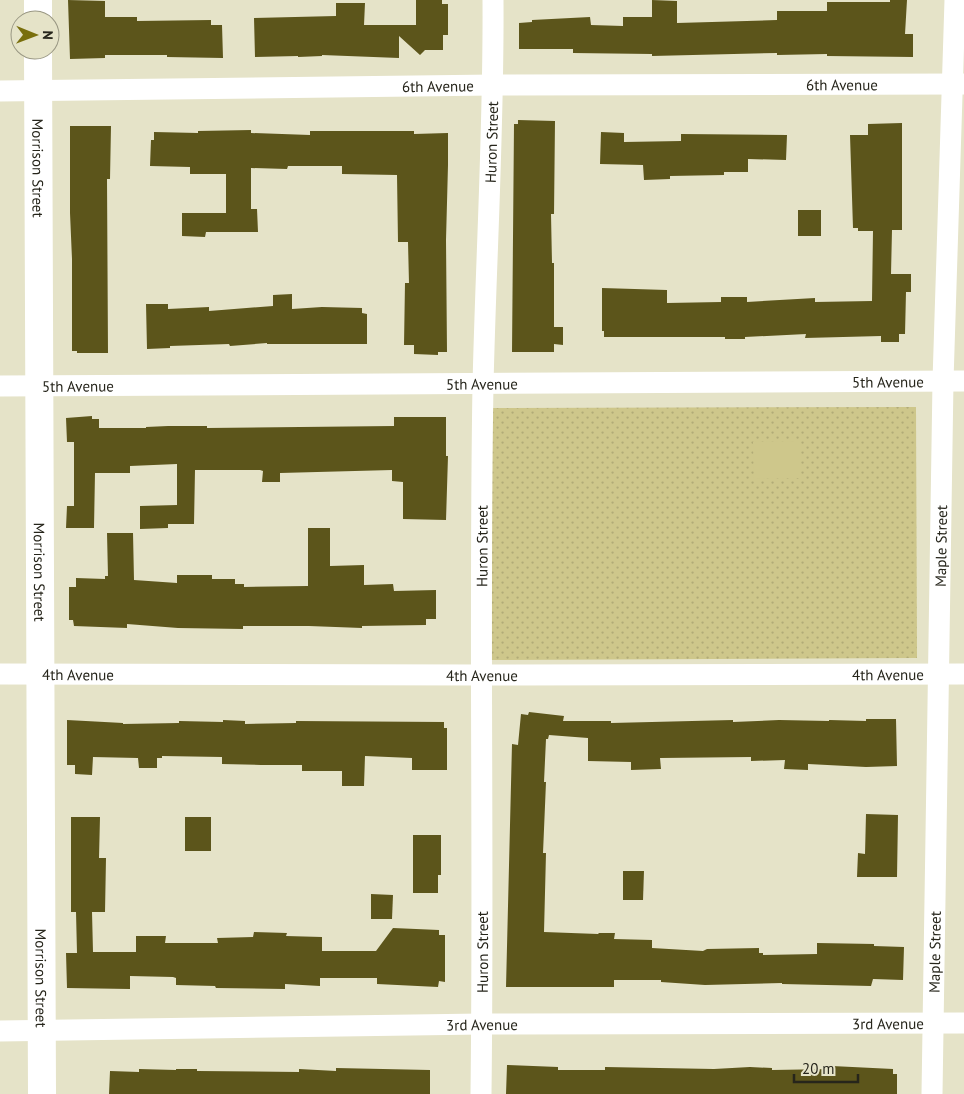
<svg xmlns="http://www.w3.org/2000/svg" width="964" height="1094" viewBox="0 0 964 1094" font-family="'PT Sans',sans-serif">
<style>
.grass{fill:url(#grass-dots)}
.garden{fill:#cec78b}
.building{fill:#5c551b}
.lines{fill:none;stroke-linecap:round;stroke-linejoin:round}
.street{stroke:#fff;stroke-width:21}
.secondary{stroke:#fff;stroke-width:28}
.labels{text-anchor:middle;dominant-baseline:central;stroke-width:5;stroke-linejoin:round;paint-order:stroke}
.street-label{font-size:15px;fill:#26251b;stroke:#e5e3c8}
</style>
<defs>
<pattern id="grass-dots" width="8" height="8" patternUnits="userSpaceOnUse" patternTransform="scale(1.25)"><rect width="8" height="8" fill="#cec78b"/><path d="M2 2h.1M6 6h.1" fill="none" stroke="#b1ab77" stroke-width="1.8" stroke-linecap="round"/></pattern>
</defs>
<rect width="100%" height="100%" fill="#e5e3c8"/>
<!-- grass -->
<path class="grass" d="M 916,407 L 917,658 L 491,660 L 491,408 Z"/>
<!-- garden -->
<path class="garden" d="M 799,441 L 799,478 L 754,479 L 753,442 Z"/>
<!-- building -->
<g class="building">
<path d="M 68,0 L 105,1 L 105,17 L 137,17 L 137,21 L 211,20 L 211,25 L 222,25 L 223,58 L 167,57 L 167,55 L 105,55 L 105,58 L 70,59 Z"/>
<path d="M 416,0 L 442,0 L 442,4 L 448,4 L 448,35 L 443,35 L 443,50 L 425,50 L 420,55 L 399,36 L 399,58 L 322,55 L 322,56 L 298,57 L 298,56 L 255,57 L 254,18 L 336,16 L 336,3 L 365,3 L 364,25 L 416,25 Z"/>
<path d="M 652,0 L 677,1 L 677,23 L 777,20 L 777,11 L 827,11 L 827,2 L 890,2 L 890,0 L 907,0 L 905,34 L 913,34 L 913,57 L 827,56 L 827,54 L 777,55 L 777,53 L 652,56 L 652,54 L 573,53 L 573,49 L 519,49 L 519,23 L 532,22 L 532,20 L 590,17 L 591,25 L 623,26 L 623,17 L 652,17 Z"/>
<path d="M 518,120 L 555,121 L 554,214 L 551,214 L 552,263 L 554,263 L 554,327 L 563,327 L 563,345 L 554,344 L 554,352 L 512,352 L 514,124 L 518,124 Z"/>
<path d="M 902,123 L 902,230 L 892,230 L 891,274 L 911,274 L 911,292 L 906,292 L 905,334 L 899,334 L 899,342 L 881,342 L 881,336 L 805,338 L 806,334 L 745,337 L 745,339 L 725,339 L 725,337 L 604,337 L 604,331 L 602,331 L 602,288 L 667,290 L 667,303 L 721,302 L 721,297 L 747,297 L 747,302 L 815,298 L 815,302 L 872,301 L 873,231 L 858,231 L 858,228 L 853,228 L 850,135 L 868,135 L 868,124 Z"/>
<path d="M 70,126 L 111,126 L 110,179 L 107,179 L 108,353 L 77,353 L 77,351 L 72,351 L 72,259 L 70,213 Z"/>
<path d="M 251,130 L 251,133 L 310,135 L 310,131 L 414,131 L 414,134 L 448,133 L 448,165 L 446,240 L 447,352 L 438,352 L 438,355 L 414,354 L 414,345 L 404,345 L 405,283 L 409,283 L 408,242 L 398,242 L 397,175 L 342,174 L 342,166 L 288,166 L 287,169 L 251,168 L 251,209 L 257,209 L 258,232 L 206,232 L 205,237 L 182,236 L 182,213 L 226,213 L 226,174 L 190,174 L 190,167 L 150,166 L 151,140 L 154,140 L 154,132 L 198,133 L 198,131 Z"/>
<path d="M 601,132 L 624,133 L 624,142 L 681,141 L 681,134 L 787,135 L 786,160 L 748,159 L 748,172 L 724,172 L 724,175 L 670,176 L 670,179 L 644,180 L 643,165 L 600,164 Z"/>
<rect x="798" y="210" width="23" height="26"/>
<path d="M 292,294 L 292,309 L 322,307 L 362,308 L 362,313 L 367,314 L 367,344 L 267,344 L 267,343 L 230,346 L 229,344 L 170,346 L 170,348 L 147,349 L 146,304 L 168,304 L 168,309 L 209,307 L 209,311 L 273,306 L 273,295 Z"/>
<path d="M 92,416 L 92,419 L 99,419 L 99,428 L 146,428 L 146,427 L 168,426 L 207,426 L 207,428 L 394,426 L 394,417 L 446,417 L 446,456 L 448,456 L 446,520 L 403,519 L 403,482 L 392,481 L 392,470 L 280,473 L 280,482 L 262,482 L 263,471 L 260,470 L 195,470 L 194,524 L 168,524 L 168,528 L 140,529 L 140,506 L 177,505 L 177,464 L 130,466 L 130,473 L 95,473 L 94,528 L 66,528 L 67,506 L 74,506 L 74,442 L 67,442 L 66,418 Z"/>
<path d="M 308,528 L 330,528 L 330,566 L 364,565 L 364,585 L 393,584 L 394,591 L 436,590 L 436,619 L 426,619 L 426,625 L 362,626 L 362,628 L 309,626 L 243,626 L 243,629 L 178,628 L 127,624 L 127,628 L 74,626 L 73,620 L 69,620 L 69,587 L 76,587 L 76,578 L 105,579 L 105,576 L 108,576 L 107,533 L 133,533 L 134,580 L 177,583 L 177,575 L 212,575 L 212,579 L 235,579 L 235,584 L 244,584 L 244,587 L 308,586 Z"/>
<path d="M 529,712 L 564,716 L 563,721 L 611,721 L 611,723 L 733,720 L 733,722 L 779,720 L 829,721 L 829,720 L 866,721 L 866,719 L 896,719 L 897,766 L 866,767 L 808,764 L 808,770 L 784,769 L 785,760 L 751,761 L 751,757 L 660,758 L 661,769 L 631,770 L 631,762 L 588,761 L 588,738 L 549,735 L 548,739 L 546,739 L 544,782 L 546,782 L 543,853 L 546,853 L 544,932 L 598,934 L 599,933 L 615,933 L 614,939 L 652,940 L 652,948 L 703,951 L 707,949 L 759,948 L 759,953 L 763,953 L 763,955 L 817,954 L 817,943 L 874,944 L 874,946 L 904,947 L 903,980 L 873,979 L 871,986 L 782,984 L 782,983 L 705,985 L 661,982 L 661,980 L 614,980 L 614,987 L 506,987 L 512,744 L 518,745 L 521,714 L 528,715 Z"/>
<path d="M 67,720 L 123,723 L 123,724 L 179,723 L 179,721 L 223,722 L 223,720 L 245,721 L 245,724 L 296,723 L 296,721 L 444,722 L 444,728 L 447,728 L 447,770 L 412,770 L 412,758 L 365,756 L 364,786 L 342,786 L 342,771 L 302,771 L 302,765 L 261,765 L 222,764 L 222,757 L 162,756 L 162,758 L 157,758 L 157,768 L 139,768 L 138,758 L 93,757 L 92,775 L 75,774 L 75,765 L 67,765 Z"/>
<path d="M 866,814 L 898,815 L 897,877 L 857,877 L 858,853 L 865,854 Z"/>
<path d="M 71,817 L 100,817 L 99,858 L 106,858 L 105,912 L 92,912 L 93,952 L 136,952 L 136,936 L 166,936 L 165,943 L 218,943 L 217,938 L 253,937 L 254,932 L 287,933 L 286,936 L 322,937 L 322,951 L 376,951 L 393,928 L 439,930 L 439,935 L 445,935 L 445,982 L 439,981 L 438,987 L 377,984 L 377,978 L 320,978 L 320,986 L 285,984 L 285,989 L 216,988 L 215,986 L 176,985 L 176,978 L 173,977 L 130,976 L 130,989 L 67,988 L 66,953 L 77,953 L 76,912 L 71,912 Z"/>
<rect x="185" y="817" width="26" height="34"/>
<path d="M 413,835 L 441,835 L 441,875 L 438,875 L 438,893 L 413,893 Z"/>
<path d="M 623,871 L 644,871 L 643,900 L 623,900 Z"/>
<path d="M 371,894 L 393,895 L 392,919 L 371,919 Z"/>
<path d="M 507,1065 L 558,1067 L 558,1070 L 605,1070 L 605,1067 L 714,1069 L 750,1067 L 772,1068 L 772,1070 L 832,1069 L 832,1066 L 893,1069 L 893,1074 L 897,1074 L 897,1094 L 506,1094 Z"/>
<path d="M 336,1068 L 430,1070 L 430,1094 L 109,1094 L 110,1071 L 139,1072 L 139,1069 L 176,1070 L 176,1069 L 197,1069 L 197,1071 L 299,1072 L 299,1069 L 336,1071 Z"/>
</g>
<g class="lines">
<!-- street -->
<g class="street">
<path id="s1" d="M 0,91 L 494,85 L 964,84"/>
<path id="s2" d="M 0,386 L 964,381"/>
<path id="s3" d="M 0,674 L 481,675 L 964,674"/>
<path id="s4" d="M 0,1031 L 482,1024 L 964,1023"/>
<path id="s5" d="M 481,1094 C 484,858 479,621 483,385 C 486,256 494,128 493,0"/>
<path id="s6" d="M 932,1094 L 943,381 L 955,0"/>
</g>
<!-- secondary -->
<g class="secondary">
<path d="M 38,0 L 38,20"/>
<path id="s7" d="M 38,50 L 42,1094"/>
</g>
</g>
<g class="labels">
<!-- street labels -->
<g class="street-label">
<text stroke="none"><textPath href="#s1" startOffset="842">6th Avenue</textPath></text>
<text stroke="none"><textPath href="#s1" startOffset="438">6th Avenue</textPath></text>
<text stroke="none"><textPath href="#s5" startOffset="952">Huron Street</textPath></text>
<text stroke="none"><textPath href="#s7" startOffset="118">Morrison Street</textPath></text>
<text stroke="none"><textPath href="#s2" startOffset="888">5th Avenue</textPath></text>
<text stroke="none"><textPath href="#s2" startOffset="482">5th Avenue</textPath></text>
<text stroke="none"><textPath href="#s2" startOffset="78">5th Avenue</textPath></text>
<text stroke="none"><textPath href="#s5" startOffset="548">Huron Street</textPath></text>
<text stroke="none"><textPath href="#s6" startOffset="548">Maple Street</textPath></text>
<text stroke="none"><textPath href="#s7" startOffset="522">Morrison Street</textPath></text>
<text stroke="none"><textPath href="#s3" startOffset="78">4th Avenue</textPath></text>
<text stroke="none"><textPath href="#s3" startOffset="888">4th Avenue</textPath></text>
<text stroke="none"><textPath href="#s3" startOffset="482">4th Avenue</textPath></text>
<text stroke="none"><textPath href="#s5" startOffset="142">Huron Street</textPath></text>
<text stroke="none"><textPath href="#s6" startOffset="142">Maple Street</textPath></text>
<text stroke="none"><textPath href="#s7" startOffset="928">Morrison Street</textPath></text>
<text stroke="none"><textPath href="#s4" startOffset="888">3rd Avenue</textPath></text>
<text stroke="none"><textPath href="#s4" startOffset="482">3rd Avenue</textPath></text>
</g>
</g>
<!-- north arrow -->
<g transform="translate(35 35) rotate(91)"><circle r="24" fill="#e5e3c8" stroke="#999783"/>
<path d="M0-4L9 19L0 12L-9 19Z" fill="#796f0d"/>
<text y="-8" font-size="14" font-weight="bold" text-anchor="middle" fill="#26251b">N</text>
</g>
<!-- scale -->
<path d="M794 1074v8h64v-8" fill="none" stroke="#26251b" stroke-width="2.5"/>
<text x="802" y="1074" font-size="15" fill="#26251b" stroke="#e5e3c8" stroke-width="4" paint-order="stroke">20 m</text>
</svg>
